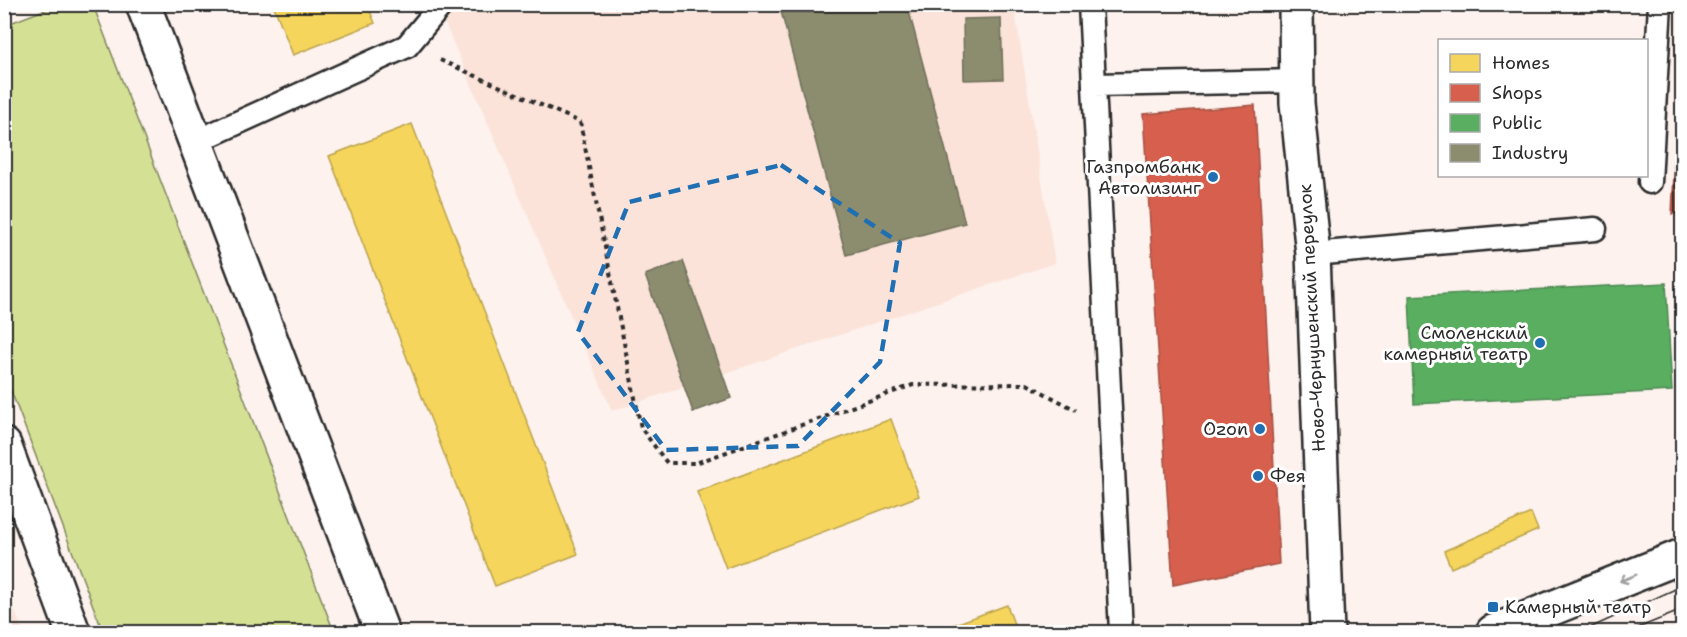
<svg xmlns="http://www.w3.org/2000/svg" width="1687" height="637" viewBox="0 0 1687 637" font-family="'Shantell Sans',sans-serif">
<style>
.built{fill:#fbe3d9}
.green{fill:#d4e194;stroke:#808660;stroke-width:1.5}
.homes{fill:#f6d55c;stroke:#b9a24d;stroke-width:1.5}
.shops{fill:#d6604d;stroke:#a35043;stroke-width:1.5}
.public{fill:#5aae61;stroke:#4c8751;stroke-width:1.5}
.industry{fill:#8c8c6e;stroke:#6f6f5a;stroke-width:1.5}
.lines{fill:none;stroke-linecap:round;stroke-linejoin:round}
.service-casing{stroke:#2b2b2b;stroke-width:27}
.minor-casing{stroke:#2b2b2b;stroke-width:38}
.secondary-casing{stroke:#2b2b2b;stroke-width:38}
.path{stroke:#2b2b2b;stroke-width:4;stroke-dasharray:4.5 4.5;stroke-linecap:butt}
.service{stroke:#fff;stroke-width:22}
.minor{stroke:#fff;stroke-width:33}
.secondary{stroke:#fff;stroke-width:33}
.tram{stroke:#2b2b2b;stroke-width:1.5}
.oneway{stroke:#a0a0a0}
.marked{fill:none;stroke:#1f6fb2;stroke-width:4.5;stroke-dasharray:12 8;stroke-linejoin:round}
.poi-dot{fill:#1f6fb2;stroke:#fff;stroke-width:2}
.labels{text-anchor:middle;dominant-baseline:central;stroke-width:6;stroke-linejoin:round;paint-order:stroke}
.poi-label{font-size:18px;fill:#2b2b2b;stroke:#fff;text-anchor:end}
.street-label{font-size:18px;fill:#2b2b2b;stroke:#fff}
</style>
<rect width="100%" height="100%" fill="#fdf2ee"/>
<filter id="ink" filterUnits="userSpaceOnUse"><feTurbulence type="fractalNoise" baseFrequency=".0167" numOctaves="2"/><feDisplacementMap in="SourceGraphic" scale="12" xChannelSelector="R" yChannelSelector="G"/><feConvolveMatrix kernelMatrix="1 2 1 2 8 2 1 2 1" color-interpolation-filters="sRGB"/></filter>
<g filter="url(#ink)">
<!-- built -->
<g class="built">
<path d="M 437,5 L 1014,5 L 1055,263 L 612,411 Z"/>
<path d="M 5,586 L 23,632 L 5,632 Z"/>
</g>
<!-- green -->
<path class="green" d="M 57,5 L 93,5 L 334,632 L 103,632 L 5,375 L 5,25 Z"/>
<!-- homes -->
<g class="homes">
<path d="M 273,4 L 367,4 L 375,23 L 293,55 Z"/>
<path d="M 412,124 L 578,554 L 495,586 L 329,156 Z"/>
<path d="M 891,419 L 919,496 L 726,568 L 697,492 Z"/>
<path d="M 1531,513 L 1538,530 L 1451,568 L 1444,551 Z"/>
<path d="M 1007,605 L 1017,632 L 934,632 Z"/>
</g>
<!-- shops -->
<g class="shops">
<path d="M 1682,11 L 1682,214 L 1672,214 Z"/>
<path d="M 1255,105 L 1279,564 L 1173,585 L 1143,114 Z"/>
</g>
<!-- public -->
<path class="public" d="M 1666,283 L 1672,391 L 1414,404 L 1409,296 Z"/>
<!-- industry -->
<g class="industry">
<path d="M 779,4 L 907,4 L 965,223 L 846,255 Z"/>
<path d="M 1001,18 L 1003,79 L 964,80 L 963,19 Z"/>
<path d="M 683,261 L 731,398 L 693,412 L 645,275 Z"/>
</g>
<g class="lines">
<defs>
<g id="service">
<path d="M 1090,4 L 1094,85"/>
<path d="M 195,142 L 407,46 L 442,4"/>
<path d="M 1650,182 L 1660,4"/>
<path d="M 1313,254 L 1595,229"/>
<path d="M 1121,632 L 1094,85 L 1297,81"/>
</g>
<g id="minor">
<path d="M 143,4 L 382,632"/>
<path d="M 1296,4 L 1297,103 L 1313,254 L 1327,632"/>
<path d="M 4,445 L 73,632"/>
</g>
<path id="secondary" d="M 1493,632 L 1682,556"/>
</defs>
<!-- service casing -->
<use href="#service" class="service-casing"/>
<!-- minor casing -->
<use href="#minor" class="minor-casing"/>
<!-- secondary casing -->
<use href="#secondary" class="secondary-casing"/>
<!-- path -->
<path class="path" d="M 440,60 L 580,122 L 641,428 L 667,463 L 696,463 L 913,385 L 1027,384 L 1076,410"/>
<!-- service -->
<use href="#service" class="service"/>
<!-- minor -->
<use href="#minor" class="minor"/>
<!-- secondary -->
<use href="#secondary" class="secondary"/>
<!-- tram -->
<g class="tram">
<path d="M 1581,632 L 1682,586"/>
<path d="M 1628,632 L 1682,610"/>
</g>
</g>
<!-- one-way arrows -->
<defs><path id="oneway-shaft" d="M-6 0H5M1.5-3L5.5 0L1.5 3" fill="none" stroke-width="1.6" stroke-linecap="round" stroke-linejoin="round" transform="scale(1.5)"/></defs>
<use class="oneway" href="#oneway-shaft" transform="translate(1628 578) rotate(158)"/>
</g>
<!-- marked area -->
<path class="marked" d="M 781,165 L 900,243 L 880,362 L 798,446 L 666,450 L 578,332 L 629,202 Z"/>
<!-- markers -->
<g class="poi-dot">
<circle cx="1213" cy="177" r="6"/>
<circle cx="1540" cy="343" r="6"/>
<circle cx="1260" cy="429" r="6"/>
<circle cx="1258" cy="476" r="6"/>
<rect x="1487" y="601" width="12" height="12" rx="3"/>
</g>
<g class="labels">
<!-- poi labels -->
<g class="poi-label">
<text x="1201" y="167">Газпромбанк<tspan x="1201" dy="21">Автолизинг</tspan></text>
<text x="1528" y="333">Смоленский<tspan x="1528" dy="21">камерный театр</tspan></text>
<text x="1248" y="429">Ozon</text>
<text x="1270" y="476" text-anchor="start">Фея</text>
<text x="1505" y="607" text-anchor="start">Камерный театр</text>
</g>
<!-- street labels -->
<g class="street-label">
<text transform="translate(1312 318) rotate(-93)">Ново-Чернушенский переулок</text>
</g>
</g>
<!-- margin -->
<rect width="1687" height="637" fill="none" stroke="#fff" stroke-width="24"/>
<rect x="12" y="12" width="1663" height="613" fill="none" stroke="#2b2b2b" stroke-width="2" filter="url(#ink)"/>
<!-- legend -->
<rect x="1438" y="39" width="210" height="138" fill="#ffffff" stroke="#aaaaaa" stroke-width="1.5"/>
<rect x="1450" y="54" width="30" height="18" fill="#f6d55c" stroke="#aaaaaa" stroke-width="1.5"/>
<text x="1492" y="69" font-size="18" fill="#2b2b2b">Homes</text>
<rect x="1450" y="84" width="30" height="18" fill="#d6604d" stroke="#aaaaaa" stroke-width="1.5"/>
<text x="1492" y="99" font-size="18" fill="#2b2b2b">Shops</text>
<rect x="1450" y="114" width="30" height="18" fill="#5aae61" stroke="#aaaaaa" stroke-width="1.5"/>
<text x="1492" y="129" font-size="18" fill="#2b2b2b">Public</text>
<rect x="1450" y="144" width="30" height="18" fill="#8c8c6e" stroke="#aaaaaa" stroke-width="1.5"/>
<text x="1492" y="159" font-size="18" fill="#2b2b2b">Industry</text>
</svg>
